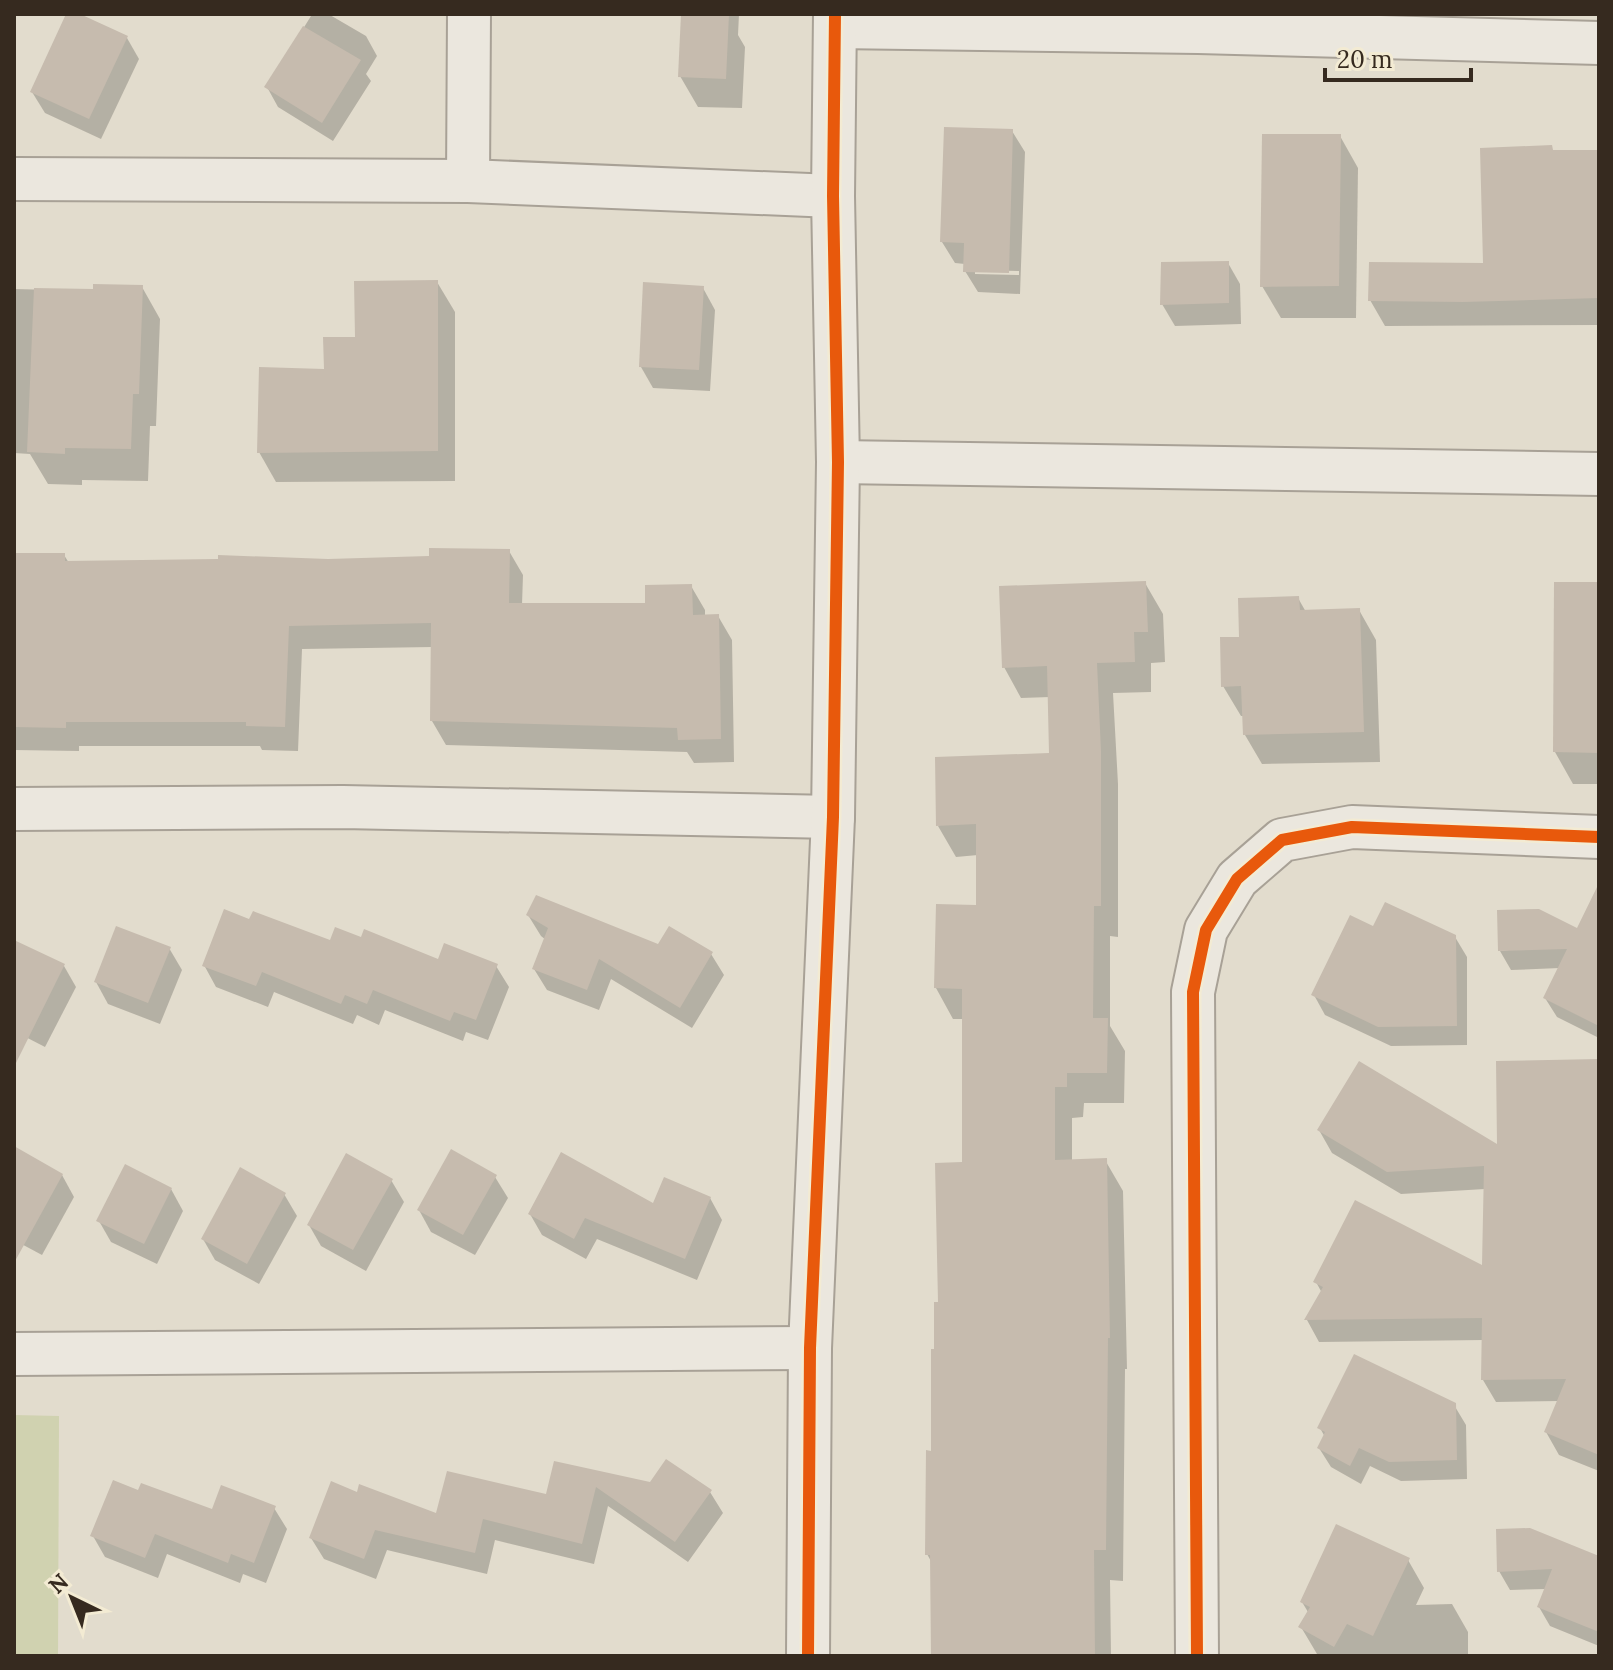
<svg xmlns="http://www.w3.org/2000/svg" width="1613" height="1670" viewBox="0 0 1613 1670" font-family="Lora,serif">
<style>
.green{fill:#d0d2b0}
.shadow{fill:#0003;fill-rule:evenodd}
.building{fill:#c6bbae}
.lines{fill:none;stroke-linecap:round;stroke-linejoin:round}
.minor-casing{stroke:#a8a196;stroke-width:46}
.minor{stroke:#ebe7de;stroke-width:42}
.cycleway-casing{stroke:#f3ebd3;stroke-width:17}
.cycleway{stroke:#e8590c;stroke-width:12}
</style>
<rect width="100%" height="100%" fill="#e2dccd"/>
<!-- green -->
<path class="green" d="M 14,1415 L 59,1416 L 58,1656 L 14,1656 Z"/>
<!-- shadow -->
<g class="shadow">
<path d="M 68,14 L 76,14 L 127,38 L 139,59 L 101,139 L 45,113 L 32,92 Z"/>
<path d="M 683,14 L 739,14 L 738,35 L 745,47 L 742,108 L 698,107 L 680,76 Z"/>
<path d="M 330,15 L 366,36 L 377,56 L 366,74 L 371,81 L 333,141 L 278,107 L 267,87 L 311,16 Z"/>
<path d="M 1012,131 L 1025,152 L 1020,294 L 978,292 L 965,271 L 965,264 L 955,263 L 942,242 ZM 975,270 L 1019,271 L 1019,275 L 975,274 Z"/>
<path d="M 1340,136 L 1358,168 L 1356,318 L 1281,318 L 1262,286 Z"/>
<path d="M 1554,152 L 1599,152 L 1599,325 L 1385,326 L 1370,300 L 1485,265 Z"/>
<path d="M 1228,263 L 1240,284 L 1241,324 L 1175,326 L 1162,304 Z"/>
<path d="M 437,282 L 455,312 L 455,481 L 276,482 L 259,452 L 326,371 L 357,339 Z"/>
<path d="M 142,287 L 160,319 L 156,426 L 150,426 L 148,481 L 82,480 L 82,485 L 48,484 L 30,454 L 14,453 L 14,289 L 95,291 Z"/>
<path d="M 703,288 L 715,310 L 710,391 L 653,388 L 641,367 Z"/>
<path d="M 509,551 L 523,575 L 522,605 L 647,605 L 691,586 L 705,610 L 705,617 L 718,616 L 732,640 L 734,762 L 694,763 L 687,752 L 446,745 L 432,721 L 433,647 L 302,649 L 298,751 L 262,750 L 260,746 L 79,746 L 79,751 L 14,750 L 14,555 L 64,555 L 69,563 L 431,558 Z"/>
<path d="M 1145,583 L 1163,614 L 1165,662 L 1151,663 L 1151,692 L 1113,693 L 1118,784 L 1118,937 L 1110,936 L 1110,1026 L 1125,1051 L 1124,1103 L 1084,1103 L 1083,1117 L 1072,1118 L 1072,1161 L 1105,1160 L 1123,1191 L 1127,1369 L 1125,1369 L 1123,1581 L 1110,1580 L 1111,1656 L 933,1656 L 932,1563 L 927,1554 L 936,1351 L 940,1304 L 964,1164 L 964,1019 L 953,1019 L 936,988 L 978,907 L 978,855 L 956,857 L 938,826 L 1051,755 L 1050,697 L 1021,698 L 1004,667 Z"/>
<path d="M 1599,584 L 1599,784 L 1573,784 L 1555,752 Z"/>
<path d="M 1298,598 L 1306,612 L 1359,610 L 1376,640 L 1380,762 L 1262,764 L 1245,735 L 1244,716 L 1241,716 L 1223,686 Z"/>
<path d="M 528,915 L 659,947 L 711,954 L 724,975 L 692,1028 L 611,979 L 599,1010 L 547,990 L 534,969 L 546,940 L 541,936 Z"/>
<path d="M 250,921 L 331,943 L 362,939 L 439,961 L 496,966 L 509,987 L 488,1040 L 466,1032 L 463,1041 L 385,1010 L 379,1025 L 357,1015 L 353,1024 L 274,992 L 268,1007 L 216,987 L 204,965 Z"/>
<path d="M 1374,929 L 1455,937 L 1467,957 L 1467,1045 L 1391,1046 L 1325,1015 L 1314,995 Z"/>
<path d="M 1599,941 L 1599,1038 L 1557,1017 L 1545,998 L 1560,968 L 1511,970 L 1500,951 Z"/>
<path d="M 14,942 L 64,966 L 76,987 L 45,1047 L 14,1031 Z"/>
<path d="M 169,948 L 182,970 L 160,1024 L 108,1004 L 96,982 Z"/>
<path d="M 1599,1075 L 1599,1471 L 1559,1455 L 1546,1432 L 1559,1401 L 1496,1402 L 1483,1380 L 1484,1340 L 1319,1342 L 1307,1320 L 1322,1293 L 1316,1282 L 1484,1269 L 1485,1189 L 1401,1194 L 1332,1153 L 1319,1130 L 1499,1147 Z"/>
<path d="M 14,1158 L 62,1175 L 74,1197 L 42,1255 L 14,1240 Z"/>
<path d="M 495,1177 L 508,1198 L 475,1255 L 431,1232 L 419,1210 Z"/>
<path d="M 391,1180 L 404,1202 L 366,1271 L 321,1246 L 309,1225 Z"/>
<path d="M 171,1189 L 183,1211 L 157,1264 L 111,1242 L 99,1221 Z"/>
<path d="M 284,1194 L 297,1216 L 259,1284 L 215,1260 L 203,1239 Z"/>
<path d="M 710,1198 L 722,1220 L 697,1280 L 597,1239 L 586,1259 L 542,1235 L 530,1214 L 654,1206 Z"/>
<path d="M 1454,1405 L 1466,1425 L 1467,1479 L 1401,1481 L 1370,1466 L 1361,1484 L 1331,1467 L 1319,1448 L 1325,1437 L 1320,1428 Z"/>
<path d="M 555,1463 L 650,1485 L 710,1492 L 723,1513 L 688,1562 L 608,1506 L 594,1564 L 495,1540 L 487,1574 L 387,1550 L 376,1579 L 324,1559 L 311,1538 L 358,1494 L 438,1515 L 547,1496 Z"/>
<path d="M 139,1493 L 213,1512 L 274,1508 L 287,1529 L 266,1583 L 243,1574 L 240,1583 L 167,1554 L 158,1578 L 105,1557 L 93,1536 Z"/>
<path d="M 1599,1558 L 1599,1646 L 1550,1626 L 1539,1607 L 1546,1589 L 1510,1590 L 1499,1571 Z"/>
<path d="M 1408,1560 L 1424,1588 L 1416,1605 L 1452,1604 L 1468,1632 L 1468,1656 L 1317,1654 L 1301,1627 L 1308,1612 L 1302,1602 Z"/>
</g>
<!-- building -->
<g class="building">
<path d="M 66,14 L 80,14 L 128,36 L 89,119 L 30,92 Z"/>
<path d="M 681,14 L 729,14 L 726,79 L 678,77 Z"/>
<path d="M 303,26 L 361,60 L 322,123 L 264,87 Z"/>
<path d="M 944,127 L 1013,129 L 1009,273 L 963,272 L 964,243 L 940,242 Z"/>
<path d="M 1262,134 L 1341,134 L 1339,286 L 1260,287 Z"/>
<path d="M 1552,145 L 1553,150 L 1599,150 L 1599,298 L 1463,302 L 1368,301 L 1369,262 L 1483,263 L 1480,148 Z"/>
<path d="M 1229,261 L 1229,303 L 1160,305 L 1161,262 Z"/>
<path d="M 438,280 L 438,451 L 257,453 L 259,367 L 324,369 L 323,337 L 355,337 L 354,281 Z"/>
<path d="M 643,282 L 704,286 L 699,370 L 639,367 Z"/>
<path d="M 93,284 L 143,285 L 139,394 L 133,394 L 131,449 L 65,448 L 65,454 L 27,452 L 34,288 L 93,289 Z"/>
<path d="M 429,548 L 510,549 L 509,603 L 645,603 L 645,585 L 692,584 L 693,615 L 719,614 L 721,739 L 678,740 L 677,728 L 430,721 L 431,623 L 289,626 L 285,727 L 246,726 L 246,722 L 66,722 L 66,728 L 14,727 L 14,553 L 65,553 L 65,561 L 218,559 L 218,555 L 328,559 L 429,556 Z"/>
<path d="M 1146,581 L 1148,632 L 1134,632 L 1135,662 L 1097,663 L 1101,751 L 1101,906 L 1094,906 L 1093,1018 L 1108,1018 L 1107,1073 L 1067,1073 L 1067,1087 L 1055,1087 L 1055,1160 L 1107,1158 L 1110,1338 L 1108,1338 L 1106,1550 L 1094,1550 L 1095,1656 L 931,1656 L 930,1555 L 925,1555 L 926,1450 L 931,1451 L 931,1349 L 934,1349 L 934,1302 L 938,1302 L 935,1163 L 962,1162 L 962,989 L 934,988 L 936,904 L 976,905 L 976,824 L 936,826 L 935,757 L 1049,753 L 1047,666 L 1002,668 L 999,586 Z"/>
<path d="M 1554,582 L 1599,582 L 1599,753 L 1553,752 Z"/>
<path d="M 1299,596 L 1300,610 L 1360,608 L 1364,732 L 1243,735 L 1241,686 L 1221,687 L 1220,637 L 1239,637 L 1238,598 Z"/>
<path d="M 1599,883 L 1599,1026 L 1543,998 L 1567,949 L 1498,951 L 1497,910 L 1539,909 L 1577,928 Z"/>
<path d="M 536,895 L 658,944 L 669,926 L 713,952 L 680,1008 L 599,959 L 587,990 L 532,969 L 548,928 L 526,915 Z"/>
<path d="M 1385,902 L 1456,935 L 1457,1026 L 1378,1027 L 1311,995 L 1350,915 L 1373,926 Z"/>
<path d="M 224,909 L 249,919 L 253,911 L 330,940 L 335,927 L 361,937 L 364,929 L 438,959 L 444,943 L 498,964 L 476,1020 L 454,1012 L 450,1021 L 373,990 L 367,1004 L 345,995 L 341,1004 L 262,972 L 256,986 L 202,966 Z"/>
<path d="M 116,926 L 171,947 L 148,1003 L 94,982 Z"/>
<path d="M 14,940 L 65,964 L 14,1067 Z"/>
<path d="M 1599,1059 L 1599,1455 L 1544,1432 L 1566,1379 L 1481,1380 L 1482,1318 L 1304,1320 L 1323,1287 L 1313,1282 L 1355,1200 L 1482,1265 L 1484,1166 L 1387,1172 L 1317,1130 L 1359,1061 L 1497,1144 L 1496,1061 Z"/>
<path d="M 14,1146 L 63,1174 L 14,1263 Z"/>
<path d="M 451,1149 L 497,1175 L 463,1235 L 417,1210 Z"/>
<path d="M 561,1152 L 653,1203 L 664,1177 L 711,1197 L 685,1259 L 585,1218 L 574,1239 L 528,1214 Z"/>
<path d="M 346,1153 L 393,1179 L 353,1250 L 307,1225 Z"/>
<path d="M 125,1164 L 172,1188 L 144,1244 L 96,1221 Z"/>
<path d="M 240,1167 L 286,1193 L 247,1264 L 201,1239 Z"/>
<path d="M 1354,1354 L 1456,1403 L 1457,1460 L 1389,1462 L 1359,1448 L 1350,1466 L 1317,1448 L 1325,1432 L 1317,1428 Z"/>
<path d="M 666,1459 L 712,1490 L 675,1542 L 596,1487 L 582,1544 L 483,1519 L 475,1553 L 375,1530 L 364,1559 L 309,1538 L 331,1481 L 357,1492 L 359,1484 L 436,1513 L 447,1471 L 546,1494 L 554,1461 L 650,1482 Z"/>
<path d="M 113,1480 L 138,1490 L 141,1483 L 212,1509 L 221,1485 L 276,1506 L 254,1563 L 231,1554 L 228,1563 L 155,1534 L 145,1558 L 90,1536 Z"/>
<path d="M 1336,1524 L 1410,1558 L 1373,1636 L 1347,1624 L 1334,1647 L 1298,1627 L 1310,1607 L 1300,1602 Z"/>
<path d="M 1530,1528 L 1599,1556 L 1599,1632 L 1537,1607 L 1552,1569 L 1497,1572 L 1496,1529 Z"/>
</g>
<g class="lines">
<defs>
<g id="minor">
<path d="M 835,27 L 1198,32 L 1599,43"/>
<path d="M 14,179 L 468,181 L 833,196"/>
<path d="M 468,181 L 469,14"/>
<path d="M 838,462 L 1599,474"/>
<path d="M 14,809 L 343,807 L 833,817"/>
<path d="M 14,1354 L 810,1348"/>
<path d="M 808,1656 L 810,1348 L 833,817 L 838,462 L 833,196 L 835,14"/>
<path d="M 1197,1656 L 1193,992 L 1206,930 L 1237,879 L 1282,840 L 1352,827 L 1599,837"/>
</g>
</defs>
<!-- minor casing -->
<use href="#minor" class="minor-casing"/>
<!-- minor -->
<use href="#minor" class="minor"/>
<defs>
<g id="cycleway">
<path d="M 808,1656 L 810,1348 L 833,817 L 838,462 L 833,196 L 835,14"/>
<path d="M 1197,1656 L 1193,992 L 1206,930 L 1237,879 L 1282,840 L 1352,827 L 1599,837"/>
</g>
</defs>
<!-- cycleway casing -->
<use href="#cycleway" class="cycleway-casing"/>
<!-- cycleway -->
<use href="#cycleway" class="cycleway"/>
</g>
<!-- border -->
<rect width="1613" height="1670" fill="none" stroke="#362a1f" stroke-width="32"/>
<!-- north arrow -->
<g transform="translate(72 1598) rotate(317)" stroke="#f3ebd3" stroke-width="6" paint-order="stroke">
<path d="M0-6L14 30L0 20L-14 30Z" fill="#362a1f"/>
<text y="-12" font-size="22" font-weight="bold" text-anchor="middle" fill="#362a1f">N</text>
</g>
<!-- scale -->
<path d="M1325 68v12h146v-12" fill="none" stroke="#362a1f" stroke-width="4"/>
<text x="1337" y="68" font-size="24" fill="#362a1f" stroke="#f3ebd3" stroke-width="6" paint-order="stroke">20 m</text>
</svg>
